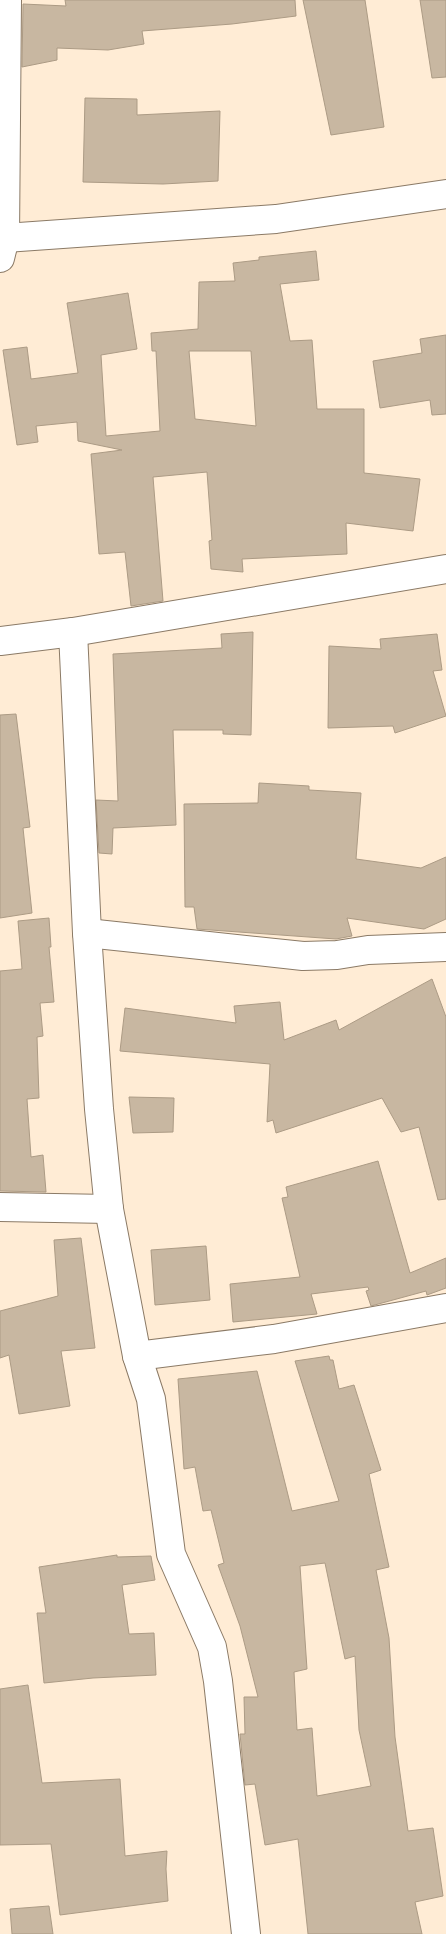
<svg xmlns="http://www.w3.org/2000/svg" width="446" height="1934" viewBox="0 0 446 1934" font-family="Figtree,sans-serif">
<style>
.building{fill:#c8b7a1;stroke:#ac9b85;fill-rule:evenodd}
.lines{fill:none;stroke-linecap:round;stroke-linejoin:round}
.minor-casing{stroke:#8b7a66;stroke-width:30}
.minor{stroke:#fff;stroke-width:28}
</style>
<rect width="100%" height="100%" fill="#ffecd5"/>
<!-- building -->
<g class="building">
<path d="M 65,0 L 295,0 L 296,16 L 232,24 L 142,31 L 144,44 L 108,50 L 57,48 L 57,60 L 22,67 L 23,4 L 66,6 Z"/>
<path d="M 303,0 L 365,0 L 384,127 L 331,135 Z"/>
<path d="M 420,0 L 446,0 L 446,77 L 432,78 Z"/>
<path d="M 85,98 L 137,99 L 137,115 L 220,111 L 218,181 L 163,184 L 83,182 Z"/>
<path d="M 316,251 L 319,280 L 280,284 L 290,341 L 312,340 L 317,409 L 364,409 L 364,473 L 420,479 L 413,531 L 346,523 L 347,554 L 242,559 L 243,572 L 211,569 L 209,541 L 212,540 L 207,472 L 153,477 L 163,601 L 131,606 L 125,552 L 99,554 L 91,454 L 122,450 L 78,441 L 77,422 L 36,426 L 38,442 L 17,445 L 3,350 L 27,347 L 31,379 L 78,373 L 67,303 L 128,293 L 137,349 L 101,355 L 106,436 L 160,431 L 156,351 L 152,351 L 151,333 L 198,329 L 199,282 L 235,281 L 233,263 L 259,260 L 259,257 ZM 189,351 L 251,351 L 256,426 L 195,419 Z"/>
<path d="M 446,335 L 446,414 L 432,415 L 430,400 L 380,408 L 373,361 L 422,353 L 420,339 Z"/>
<path d="M 253,632 L 251,735 L 223,734 L 223,730 L 173,730 L 176,825 L 113,828 L 112,854 L 99,853 L 96,800 L 118,801 L 113,654 L 222,648 L 221,634 Z"/>
<path d="M 437,634 L 442,670 L 433,671 L 446,716 L 395,733 L 393,726 L 328,728 L 329,646 L 381,649 L 380,639 Z"/>
<path d="M 16,714 L 30,827 L 23,828 L 32,913 L 0,918 L 0,715 Z"/>
<path d="M 259,783 L 309,786 L 309,790 L 361,793 L 356,859 L 421,868 L 446,857 L 446,919 L 424,929 L 347,918 L 352,936 L 336,939 L 197,929 L 194,907 L 185,907 L 184,804 L 258,803 Z"/>
<path d="M 49,918 L 51,947 L 49,947 L 54,1002 L 40,1003 L 43,1036 L 37,1037 L 39,1098 L 27,1099 L 31,1157 L 43,1155 L 46,1192 L 0,1191 L 0,971 L 22,969 L 18,921 Z"/>
<path d="M 432,979 L 446,1017 L 446,1199 L 438,1200 L 419,1127 L 401,1132 L 382,1098 L 276,1133 L 273,1120 L 267,1122 L 270,1064 L 120,1051 L 125,1008 L 236,1023 L 234,1006 L 280,1002 L 284,1040 L 336,1020 L 339,1030 Z"/>
<path d="M 129,1097 L 174,1098 L 173,1132 L 133,1133 Z"/>
<path d="M 378,1161 L 410,1273 L 446,1258 L 446,1288 L 427,1295 L 426,1291 L 371,1306 L 366,1291 L 369,1290 L 368,1287 L 311,1294 L 317,1314 L 233,1322 L 230,1284 L 300,1277 L 282,1198 L 288,1197 L 286,1187 Z"/>
<path d="M 81,1238 L 95,1348 L 61,1351 L 70,1406 L 19,1414 L 9,1355 L 0,1358 L 0,1311 L 58,1296 L 54,1240 Z"/>
<path d="M 206,1246 L 210,1300 L 155,1305 L 151,1250 Z"/>
<path d="M 329,1356 L 330,1360 L 333,1360 L 339,1389 L 354,1385 L 381,1470 L 369,1474 L 389,1567 L 376,1570 L 389,1638 L 395,1737 L 408,1831 L 433,1828 L 443,1896 L 415,1902 L 422,1934 L 308,1934 L 298,1839 L 265,1845 L 255,1784 L 245,1785 L 240,1734 L 245,1734 L 244,1697 L 258,1697 L 240,1626 L 218,1565 L 224,1563 L 211,1510 L 203,1511 L 195,1467 L 184,1469 L 178,1379 L 257,1371 L 292,1511 L 339,1501 L 295,1361 ZM 325,1563 L 345,1659 L 355,1656 L 359,1730 L 371,1786 L 317,1796 L 312,1728 L 297,1730 L 294,1672 L 307,1669 L 300,1566 Z"/>
<path d="M 117,1555 L 117,1557 L 151,1556 L 155,1580 L 122,1585 L 129,1634 L 154,1633 L 156,1675 L 93,1678 L 44,1683 L 37,1613 L 46,1613 L 39,1567 Z"/>
<path d="M 28,1685 L 42,1783 L 120,1779 L 125,1856 L 167,1851 L 166,1869 L 168,1901 L 60,1915 L 51,1844 L 0,1845 L 0,1689 Z"/>
<path d="M 49,1906 L 53,1934 L 12,1934 L 10,1909 Z"/>
</g>
<g class="lines">
<defs>
<g id="minor">
<path d="M 5,238 L 276,219 L 446,194"/>
<path d="M 0,258 L 5,238 L 7,0"/>
<path d="M 73,632 L 87,933 L 99,1109 L 109,1209 L 137,1356 L 151,1399 L 171,1554 L 212,1647 L 218,1681 L 246,1934"/>
<path d="M 0,641 L 73,632 L 446,569"/>
<path d="M 87,933 L 303,956 L 337,955 L 368,950 L 446,947"/>
<path d="M 0,1207 L 109,1209"/>
<path d="M 137,1356 L 274,1339 L 446,1308"/>
</g>
</defs>
<!-- minor casing -->
<use href="#minor" class="minor-casing"/>
<!-- minor -->
<use href="#minor" class="minor"/>
</g>
</svg>
